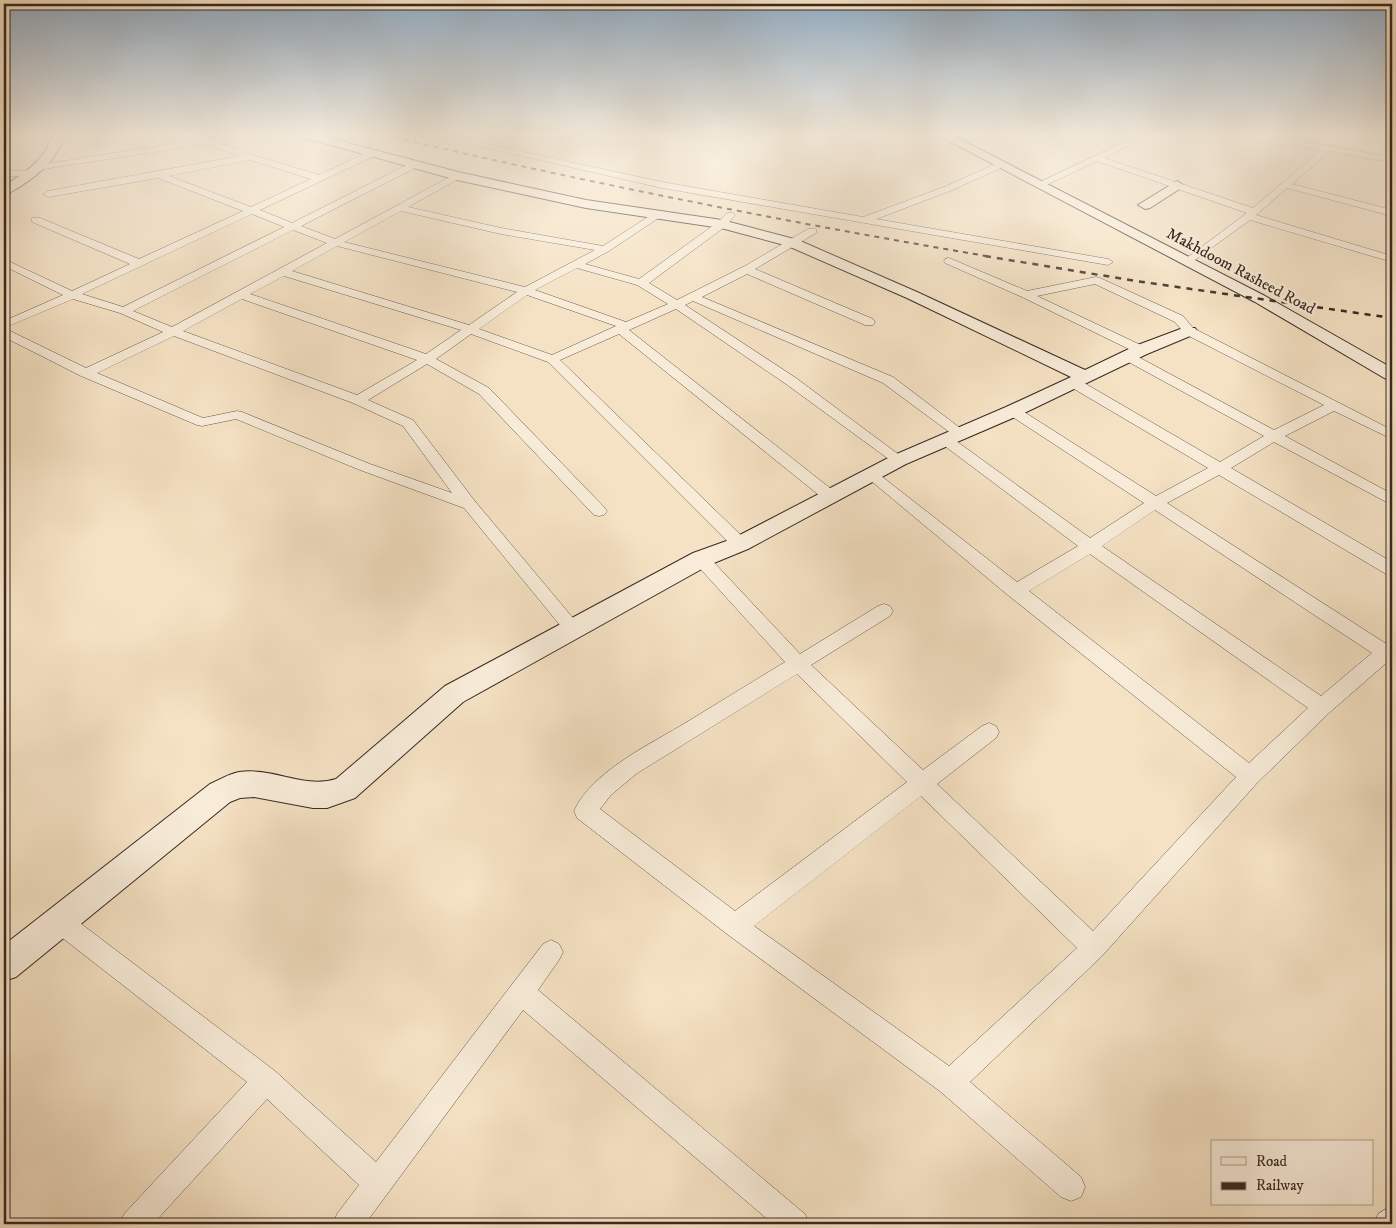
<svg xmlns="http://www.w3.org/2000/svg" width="1396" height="1228" viewBox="0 0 1396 1228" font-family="'IM FELL DW Pica',serif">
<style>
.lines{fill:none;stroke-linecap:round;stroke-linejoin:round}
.street-casing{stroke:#67574b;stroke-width:1}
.secondary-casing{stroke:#382923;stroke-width:2}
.street{fill:#f8ecd9;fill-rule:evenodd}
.secondary{fill:#f8ecd9;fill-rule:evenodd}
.rail-far1{stroke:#382923;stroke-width:2;stroke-dasharray:5 5;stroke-linecap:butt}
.rail{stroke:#382923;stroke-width:2.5;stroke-dasharray:6 6;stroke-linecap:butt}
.labels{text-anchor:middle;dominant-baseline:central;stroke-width:5;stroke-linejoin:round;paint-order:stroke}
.far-street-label{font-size:16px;fill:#382923;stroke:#f8ecd9}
</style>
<rect width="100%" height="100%" fill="#f5e2c4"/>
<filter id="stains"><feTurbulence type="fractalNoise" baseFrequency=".004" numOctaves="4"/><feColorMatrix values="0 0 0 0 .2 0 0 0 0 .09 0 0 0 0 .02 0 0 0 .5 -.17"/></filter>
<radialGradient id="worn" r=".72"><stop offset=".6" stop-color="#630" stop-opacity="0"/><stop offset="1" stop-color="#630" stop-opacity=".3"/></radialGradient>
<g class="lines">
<defs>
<g id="street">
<path d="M 422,133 L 436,133 L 662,182 L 863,217 L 944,187 L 1000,162 L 1004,165 L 1003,167 L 950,191 L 876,219 L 1108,259 L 1113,262 L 1108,265 L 662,188 Z"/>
<path d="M 1143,133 L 1153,133 L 1104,158 L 1253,208 L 1321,150 L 1213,135 L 1209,133 C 1266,133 1324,145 1380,155 L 1389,145 L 1392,144 L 1392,152 L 1382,161 L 1330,151 L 1292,184 L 1392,210 L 1392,216 L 1287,188 L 1256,215 L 1392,256 L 1392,262 L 1250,220 L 1188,265 L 1184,264 L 1183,262 L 1184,260 L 1247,213 L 1097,161 L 1042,187 L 1036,187 L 1034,185 Z"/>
<path d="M 196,134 L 253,155 L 319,175 L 368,152 L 374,152 L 374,156 L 260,210 L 292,223 L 411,163 L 417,163 L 417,167 L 301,226 L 335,239 L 457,173 L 460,174 L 460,178 L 408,207 L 501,228 L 603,246 L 657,211 L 663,211 L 663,215 L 609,251 L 585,264 L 639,279 L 718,222 L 727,213 L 733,213 L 735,215 L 726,226 L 649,283 L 677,300 L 745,266 L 808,229 L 816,229 L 816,233 L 755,269 L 873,319 L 875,322 L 873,325 L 865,325 L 747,274 L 702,297 L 893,377 L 968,434 L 966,437 L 956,437 L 883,383 L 693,301 L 685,305 L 796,378 L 906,460 L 904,463 L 894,463 L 786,384 L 676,309 L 629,330 L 835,492 L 838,496 L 835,500 L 825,500 L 619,334 L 560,360 L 746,540 L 748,544 L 746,548 L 740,550 L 734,548 L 548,362 L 471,334 L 436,359 L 489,388 L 604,507 L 607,511 L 604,515 L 599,516 L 594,515 L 479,394 L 427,364 L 368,400 L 413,420 L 474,500 L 583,630 L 580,635 L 574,637 L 568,635 L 464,508 L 360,470 L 236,419 L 202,426 L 197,425 L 81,376 L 4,337 L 4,321 L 63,295 L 4,266 L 4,259 L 72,291 L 130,264 L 32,222 L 32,218 L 40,218 L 139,259 L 243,211 L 158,178 L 48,197 L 43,194 L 48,191 L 240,156 L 206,144 L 37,170 L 37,174 L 34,175 L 4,177 L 4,171 L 36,170 L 36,166 L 39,165 L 197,140 L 192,137 ZM 250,160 L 311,179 L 251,207 L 169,176 ZM 401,211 L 501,234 L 595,250 L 525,287 L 344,242 ZM 252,214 L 284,227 L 123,307 L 82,294 ZM 293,230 L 327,243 L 172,327 L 133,311 ZM 337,246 L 517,292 L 469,325 L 292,271 ZM 577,268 L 637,285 L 668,304 L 626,322 L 535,290 ZM 284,276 L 461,330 L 426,354 L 250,294 ZM 527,295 L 616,326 L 552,355 L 479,329 ZM 73,299 L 120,313 L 163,332 L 86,368 L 4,328 ZM 242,299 L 417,360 L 357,395 L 183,331 ZM 174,336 L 353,403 L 403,426 L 452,493 L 370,464 L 242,412 L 237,411 L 203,418 L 97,373 Z"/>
<path d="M 949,258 L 1027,291 L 1096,277 L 1100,278 L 1183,316 L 1193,328 L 1392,430 L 1392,439 L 1334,411 L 1285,436 L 1392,494 L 1392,505 L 1274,442 L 1231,468 L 1392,562 L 1392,576 L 1386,574 L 1219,475 L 1167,503 L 1385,643 L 1392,640 L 1392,658 L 1329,713 L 1257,783 L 1102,956 L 970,1082 L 1081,1177 L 1085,1187 L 1081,1197 L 1071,1201 L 1061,1197 L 941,1092 L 727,934 L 577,818 L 574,811 C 592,771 651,744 687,722 C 720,702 752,682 785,662 L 695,563 L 693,559 L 695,555 L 701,553 L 707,555 L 800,654 L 878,606 L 884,604 L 890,606 L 893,611 L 890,616 L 811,665 L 923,770 L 982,726 L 989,723 L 996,726 L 999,732 L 996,738 L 937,784 L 1093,931 L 1236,777 L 1009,596 L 864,475 L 866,472 L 876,472 L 1017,582 L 1078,546 L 942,444 L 940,441 L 942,438 L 952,438 L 1090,538 L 1144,503 L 1008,414 L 1006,411 L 1008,408 L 1018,408 L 1156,496 L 1208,468 L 1069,386 L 1067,383 L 1069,380 L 1079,380 L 1220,462 L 1264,436 L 1123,359 L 1121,356 L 1123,353 L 1131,353 L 1274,430 L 1324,405 L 1185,334 L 1175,322 L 1095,284 L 1037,296 L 1145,347 L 1147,350 L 1145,353 L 1137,353 L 1022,297 L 945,263 L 944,261 L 945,259 ZM 1155,510 L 1372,653 L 1321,696 L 1102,546 ZM 1090,554 L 1308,708 L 1249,763 L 1029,591 ZM 797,674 L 907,782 L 735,911 L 600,809 L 611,795 L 636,774 ZM 921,796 L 1077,948 L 949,1066 L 754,926 Z"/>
<path d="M 59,909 L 67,913 L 275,1071 L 376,1162 L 543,944 L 551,940 L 559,944 L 563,952 L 559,960 L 538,990 L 805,1214 L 809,1224 L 773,1224 L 523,1010 L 365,1224 L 333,1224 L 337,1214 L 359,1185 L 267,1099 L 153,1224 L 120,1224 L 124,1214 L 247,1082 L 51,929 L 47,921 L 51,913 Z"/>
<path d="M 1392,1205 L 1392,1224 L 1374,1224 L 1378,1214 Z"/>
</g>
<g id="secondary">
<path d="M 54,133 L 65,133 C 58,158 42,172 21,186 C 15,189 10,193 4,195 L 4,186 C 28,171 44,160 54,133 Z"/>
<path d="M 293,133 L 310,133 L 458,172 L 586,200 L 722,220 L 798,240 L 917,292 L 1085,370 L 1135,346 L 1183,328 L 1195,328 L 1197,331 L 1195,334 L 1147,354 L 1020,415 L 906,464 L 748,549 L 709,565 L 463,702 L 355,798 L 327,808 L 313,808 L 254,797 L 240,798 L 230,802 L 16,977 L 4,981 L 4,945 L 210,784 C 219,780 229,774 239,772 C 272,767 304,789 336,779 L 445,686 L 693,553 L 732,539 L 892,456 L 1006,407 L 1071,377 L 907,298 L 788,246 L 721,228 L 586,208 L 457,180 L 295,135 Z"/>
<path d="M 934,133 L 948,133 L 1265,296 L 1392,368 L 1392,380 L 1386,379 L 1255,302 Z"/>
<path d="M 1177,181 L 1183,185 L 1181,188 L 1150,208 L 1145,209 L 1138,205 Z"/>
</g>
</defs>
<!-- street casing -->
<use href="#street" class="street-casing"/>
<!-- secondary casing -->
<use href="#secondary" class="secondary-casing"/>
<!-- street -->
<use href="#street" class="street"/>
<!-- secondary -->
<use href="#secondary" class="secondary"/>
<!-- rail-far1 -->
<path class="rail-far1" d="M 375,133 C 580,181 785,222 992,257"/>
<!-- rail -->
<path class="rail" d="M 985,256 L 1136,281 L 1392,318"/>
</g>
<!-- sky -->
<linearGradient id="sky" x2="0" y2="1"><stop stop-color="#93adc4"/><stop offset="0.44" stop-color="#faf2e4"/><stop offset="1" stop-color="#faf2e4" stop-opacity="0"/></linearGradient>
<rect width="1396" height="305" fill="url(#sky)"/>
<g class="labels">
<!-- far-street labels -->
<g class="far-street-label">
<text transform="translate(1241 271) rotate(28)">Makhdoom Rasheed Road</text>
</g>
</g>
<!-- margin -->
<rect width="1396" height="1228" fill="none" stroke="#f5e2c4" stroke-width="20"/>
<rect x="5" y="5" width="1386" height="1218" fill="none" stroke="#382923" stroke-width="2.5"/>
<rect x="10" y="10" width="1376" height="1208" fill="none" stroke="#382923"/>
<!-- legend -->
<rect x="1211" y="1140" width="162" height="65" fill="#f8ecd9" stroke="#ab9e90"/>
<rect x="1221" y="1157" width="25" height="8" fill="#f8ecd9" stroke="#ab9e90"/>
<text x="1256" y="1166" font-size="15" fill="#382923">Road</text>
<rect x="1221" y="1182" width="25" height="8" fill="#382923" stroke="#ab9e90"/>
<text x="1256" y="1190" font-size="15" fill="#382923">Railway</text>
<rect width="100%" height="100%" filter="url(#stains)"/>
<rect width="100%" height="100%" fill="url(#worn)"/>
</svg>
